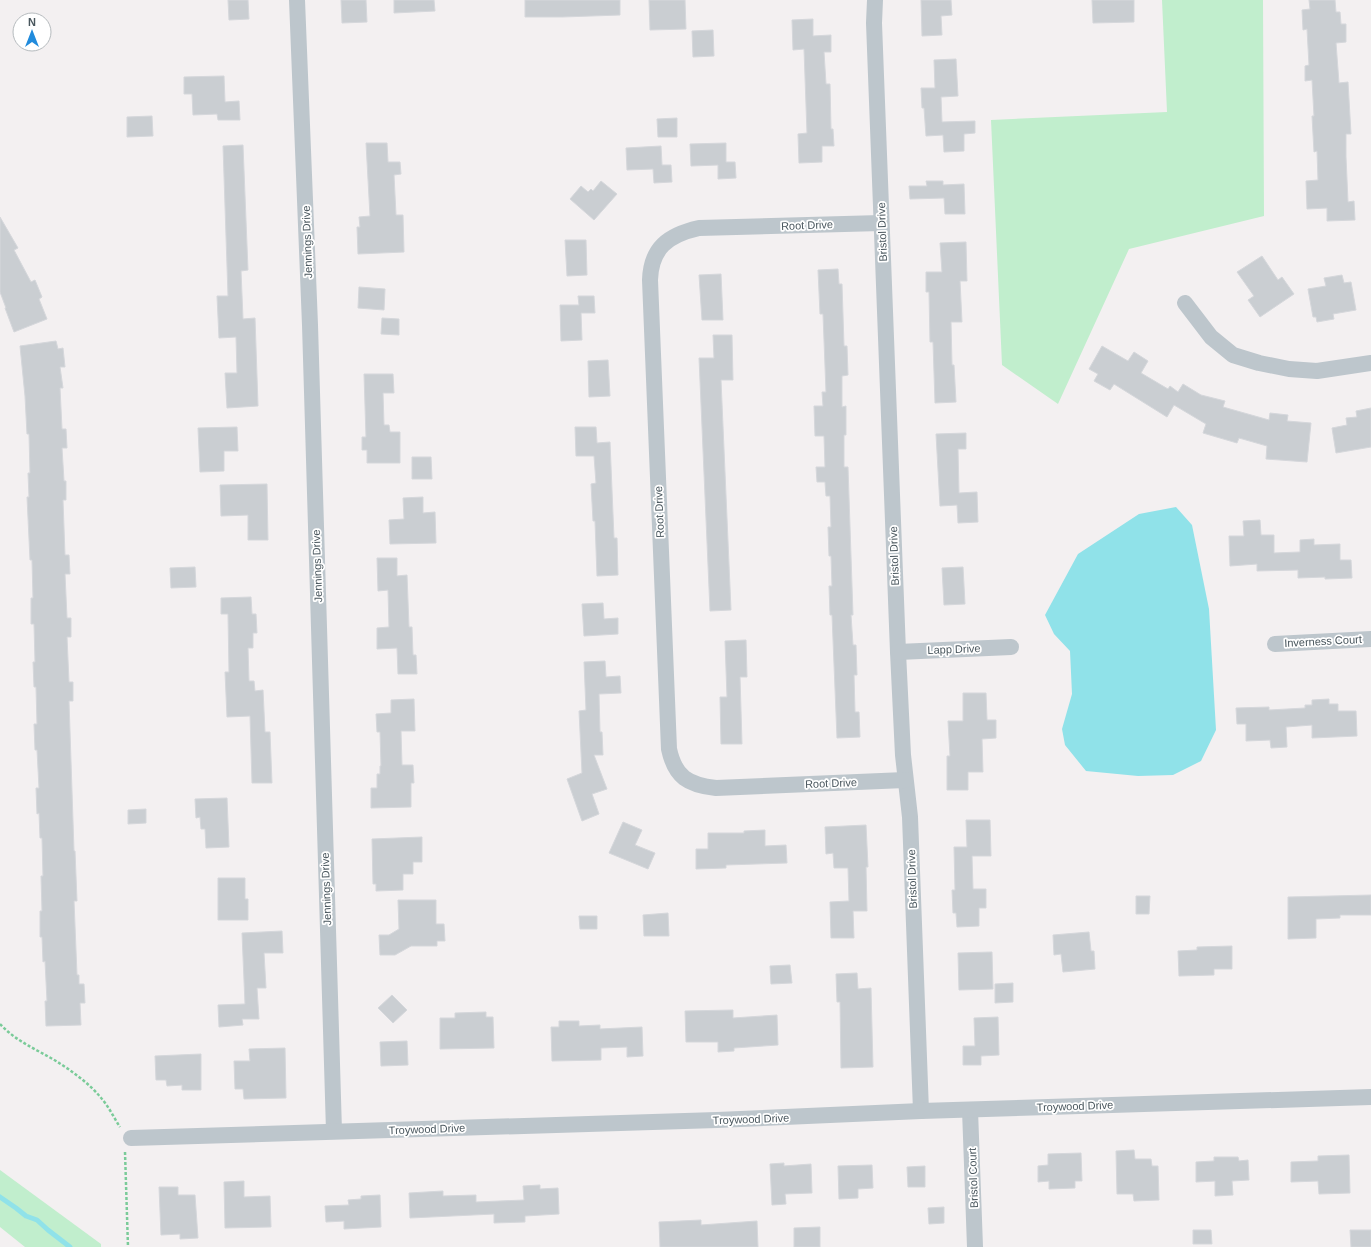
<svg xmlns="http://www.w3.org/2000/svg" width="1371" height="1247" viewBox="0 0 1371 1247" font-family="Helvetica,sans-serif">
<style>
.green{fill:#c1eecd}
.water{fill:#90e2e9}
.lines{fill:none;stroke-linecap:round;stroke-linejoin:round}
.stream{stroke:#90e2e9;stroke-width:5}
.building{fill:#caced2;stroke:#d5d7db}
.path{stroke:#7acb99;stroke-width:2.5;stroke-dasharray:3 2;stroke-linecap:butt}
.minor{stroke:#bdc6cc;stroke-width:16}
.labels{text-anchor:middle;dominant-baseline:central;stroke-width:3.5;stroke-linejoin:round;paint-order:stroke}
.street-label{font-size:11px;fill:#49565d;stroke:#fff}
</style>
<rect width="100%" height="100%" fill="#f3f0f1"/>
<!-- green -->
<g class="green">
<path d="M 1162,0 L 1263,0 L 1264,216 L 1129,249 L 1058,404 L 1002,365 L 991,120 L 1167,112 Z"/>
<path d="M 0,1170 L 101,1244 L 101,1247 L 25,1247 L 0,1227 Z"/>
</g>
<!-- water -->
<path class="water" d="M 1176,507 L 1192,525 L 1209,609 L 1216,730 L 1201,761 L 1173,775 L 1138,776 L 1086,771 L 1065,745 L 1062,729 L 1072,694 L 1070,651 L 1054,634 L 1045,615 L 1078,554 L 1139,514 Z"/>
<g class="lines">
<!-- stream -->
<path class="stream" d="M 0,1197 L 16,1208 L 26,1216 L 37,1220 L 48,1230 L 70,1247"/>
</g>
<!-- building -->
<g class="building">
<path d="M 228,0 L 248,0 L 249,19 L 229,20 Z"/>
<path d="M 341,0 L 366,0 L 367,22 L 342,23 Z"/>
<path d="M 394,0 L 434,0 L 435,11 L 394,13 Z"/>
<path d="M 525,0 L 620,0 L 620,15 L 562,17 L 525,17 Z"/>
<path d="M 649,0 L 685,0 L 686,29 L 650,30 Z"/>
<path d="M 921,0 L 951,0 L 952,15 L 941,16 L 942,35 L 922,36 Z"/>
<path d="M 1092,0 L 1134,0 L 1134,22 L 1093,23 Z"/>
<path d="M 1309,0 L 1335,0 L 1336,12 L 1340,12 L 1341,24 L 1346,24 L 1346,42 L 1336,43 L 1339,83 L 1348,82 L 1351,134 L 1346,134 L 1346,157 L 1348,202 L 1354,201 L 1355,220 L 1327,221 L 1327,208 L 1307,209 L 1306,181 L 1318,180 L 1317,151 L 1314,152 L 1312,116 L 1314,116 L 1312,80 L 1305,81 L 1305,66 L 1309,65 L 1307,29 L 1303,30 L 1302,10 L 1310,9 Z"/>
<path d="M 813,19 L 813,36 L 831,35 L 831,52 L 824,52 L 826,84 L 830,84 L 831,129 L 833,129 L 834,146 L 822,146 L 822,162 L 799,163 L 798,134 L 807,133 L 804,49 L 793,50 L 792,20 Z"/>
<path d="M 713,30 L 714,56 L 693,57 L 692,31 Z"/>
<path d="M 956,59 L 958,96 L 941,97 L 942,122 L 975,121 L 975,133 L 964,134 L 964,151 L 944,152 L 943,135 L 926,136 L 924,108 L 922,108 L 921,88 L 935,88 L 934,60 Z"/>
<path d="M 224,76 L 225,102 L 239,101 L 240,120 L 218,120 L 217,114 L 193,115 L 192,94 L 184,94 L 184,77 Z"/>
<path d="M 152,116 L 153,136 L 127,137 L 127,117 Z"/>
<path d="M 677,118 L 677,137 L 658,137 L 657,119 Z"/>
<path d="M 366,143 L 387,143 L 388,162 L 400,162 L 401,174 L 394,175 L 396,215 L 403,215 L 404,252 L 358,254 L 357,227 L 360,227 L 359,217 L 370,216 Z"/>
<path d="M 726,143 L 726,162 L 735,162 L 736,178 L 718,179 L 718,165 L 691,166 L 690,144 Z"/>
<path d="M 243,145 L 248,270 L 241,271 L 243,319 L 255,318 L 258,406 L 227,408 L 225,373 L 237,373 L 236,337 L 219,338 L 217,296 L 228,296 L 223,146 Z"/>
<path d="M 661,146 L 662,165 L 671,165 L 672,182 L 654,183 L 653,169 L 627,170 L 626,148 Z"/>
<path d="M 601,181 L 617,194 L 594,220 L 570,199 L 581,186 L 588,192 L 591,189 L 593,191 Z"/>
<path d="M 926,181 L 943,181 L 943,185 L 964,184 L 965,214 L 945,214 L 944,198 L 910,199 L 909,186 L 927,186 Z"/>
<path d="M 0,217 L 18,248 L 14,250 L 31,282 L 35,280 L 42,297 L 39,299 L 47,319 L 14,332 L 5,308 L 6,308 L 0,292 Z"/>
<path d="M 565,240 L 586,240 L 587,275 L 567,276 Z"/>
<path d="M 966,242 L 967,281 L 960,281 L 962,322 L 951,322 L 952,365 L 954,365 L 956,402 L 935,403 L 933,342 L 930,342 L 929,292 L 926,292 L 926,272 L 942,272 L 940,243 Z"/>
<path d="M 1262,256 L 1278,280 L 1282,277 L 1294,294 L 1260,317 L 1248,300 L 1254,296 L 1237,272 Z"/>
<path d="M 838,269 L 839,284 L 842,284 L 844,346 L 847,346 L 848,375 L 842,376 L 842,407 L 846,406 L 846,435 L 844,435 L 844,467 L 848,467 L 853,615 L 851,615 L 853,645 L 856,645 L 857,675 L 854,675 L 855,712 L 859,712 L 860,737 L 837,738 L 832,615 L 830,615 L 829,586 L 832,586 L 831,556 L 829,556 L 828,527 L 831,527 L 830,496 L 826,496 L 825,482 L 817,482 L 816,467 L 825,467 L 824,436 L 815,436 L 814,406 L 823,406 L 822,392 L 826,392 L 823,314 L 820,314 L 818,270 Z"/>
<path d="M 721,274 L 723,320 L 702,320 L 699,275 Z"/>
<path d="M 1342,275 L 1344,283 L 1351,282 L 1356,310 L 1333,314 L 1334,319 L 1317,322 L 1316,317 L 1313,317 L 1308,289 L 1326,286 L 1324,278 Z"/>
<path d="M 359,287 L 385,289 L 384,310 L 358,308 Z"/>
<path d="M 578,296 L 594,296 L 595,313 L 581,313 L 582,340 L 561,341 L 560,305 L 579,305 Z"/>
<path d="M 382,318 L 399,319 L 399,335 L 381,334 Z"/>
<path d="M 713,335 L 732,335 L 733,380 L 721,380 L 731,610 L 710,611 L 699,358 L 714,358 Z"/>
<path d="M 56,341 L 58,349 L 63,348 L 65,367 L 60,367 L 63,388 L 60,388 L 62,429 L 66,429 L 67,448 L 62,448 L 64,481 L 66,481 L 66,500 L 63,500 L 65,555 L 69,555 L 70,574 L 65,574 L 67,618 L 71,618 L 71,637 L 67,637 L 69,682 L 73,682 L 73,701 L 69,701 L 74,851 L 75,851 L 77,901 L 74,901 L 77,975 L 79,975 L 79,984 L 84,984 L 85,1003 L 80,1003 L 81,1025 L 46,1026 L 45,1001 L 47,1001 L 45,961 L 43,962 L 42,937 L 40,937 L 40,911 L 42,911 L 41,876 L 43,876 L 42,838 L 40,838 L 39,813 L 37,814 L 36,788 L 39,788 L 37,750 L 35,750 L 34,724 L 37,724 L 36,687 L 34,687 L 33,662 L 35,662 L 34,624 L 31,624 L 31,598 L 33,598 L 32,560 L 30,560 L 27,497 L 29,497 L 28,473 L 30,473 L 29,434 L 27,434 L 25,396 L 20,346 Z"/>
<path d="M 1102,346 L 1128,361 L 1134,352 L 1148,361 L 1141,373 L 1168,389 L 1170,386 L 1178,392 L 1183,384 L 1201,395 L 1225,401 L 1223,407 L 1269,420 L 1270,413 L 1288,415 L 1287,421 L 1311,423 L 1307,462 L 1266,459 L 1267,446 L 1239,438 L 1237,443 L 1203,433 L 1206,424 L 1174,405 L 1167,417 L 1114,384 L 1110,390 L 1094,381 L 1098,374 L 1089,369 Z"/>
<path d="M 608,360 L 610,396 L 589,397 L 588,361 Z"/>
<path d="M 364,374 L 393,374 L 394,393 L 383,393 L 384,425 L 389,425 L 390,432 L 400,432 L 400,463 L 367,463 L 367,450 L 362,450 L 362,437 L 366,437 Z"/>
<path d="M 1371,408 L 1371,447 L 1336,453 L 1332,428 L 1347,425 L 1346,418 L 1357,417 L 1356,411 Z"/>
<path d="M 237,427 L 238,451 L 224,451 L 224,471 L 200,472 L 198,428 Z"/>
<path d="M 575,427 L 596,427 L 597,443 L 610,442 L 614,538 L 617,538 L 618,575 L 597,576 L 595,521 L 593,521 L 591,484 L 596,483 L 594,456 L 576,456 Z"/>
<path d="M 966,433 L 966,449 L 958,449 L 959,493 L 977,492 L 978,522 L 958,523 L 957,505 L 940,506 L 936,434 Z"/>
<path d="M 412,457 L 431,457 L 432,479 L 412,479 Z"/>
<path d="M 267,484 L 268,540 L 248,540 L 248,515 L 221,516 L 220,485 Z"/>
<path d="M 423,497 L 423,513 L 435,512 L 436,543 L 390,544 L 389,520 L 404,519 L 403,498 Z"/>
<path d="M 1260,520 L 1261,535 L 1274,535 L 1274,553 L 1300,552 L 1300,540 L 1314,539 L 1314,545 L 1340,544 L 1340,560 L 1351,560 L 1352,578 L 1325,579 L 1325,577 L 1298,578 L 1298,570 L 1257,571 L 1257,564 L 1230,566 L 1229,536 L 1244,536 L 1243,521 Z"/>
<path d="M 377,558 L 397,558 L 397,576 L 407,575 L 409,627 L 412,627 L 413,655 L 416,655 L 417,674 L 398,674 L 397,648 L 377,649 L 377,628 L 389,627 L 388,590 L 378,591 Z"/>
<path d="M 195,567 L 196,587 L 171,588 L 170,568 Z"/>
<path d="M 963,567 L 965,604 L 944,605 L 942,568 Z"/>
<path d="M 251,597 L 252,614 L 256,614 L 257,633 L 253,633 L 253,648 L 248,648 L 249,681 L 254,681 L 255,691 L 263,690 L 265,732 L 270,732 L 272,783 L 252,783 L 250,716 L 227,717 L 225,672 L 229,672 L 228,614 L 221,614 L 221,598 Z"/>
<path d="M 603,603 L 604,619 L 618,618 L 618,634 L 584,636 L 582,604 Z"/>
<path d="M 746,640 L 747,677 L 740,677 L 742,744 L 721,744 L 720,697 L 727,697 L 725,641 Z"/>
<path d="M 605,661 L 606,677 L 620,676 L 621,693 L 599,694 L 600,732 L 602,732 L 603,755 L 594,755 L 607,789 L 592,794 L 599,814 L 582,821 L 567,779 L 582,773 L 579,711 L 586,710 L 584,662 Z"/>
<path d="M 963,693 L 986,693 L 987,720 L 996,720 L 996,738 L 982,739 L 983,772 L 968,772 L 968,790 L 947,790 L 947,756 L 950,756 L 948,721 L 963,721 Z"/>
<path d="M 414,699 L 415,731 L 401,731 L 402,765 L 413,765 L 414,783 L 411,783 L 411,807 L 371,808 L 371,788 L 377,788 L 377,774 L 380,774 L 380,766 L 381,766 L 380,732 L 377,732 L 376,714 L 391,713 L 391,700 Z"/>
<path d="M 1329,699 L 1329,704 L 1338,704 L 1338,711 L 1356,711 L 1357,736 L 1312,738 L 1312,725 L 1286,727 L 1287,747 L 1271,748 L 1270,740 L 1246,741 L 1246,724 L 1237,724 L 1236,708 L 1269,707 L 1269,710 L 1305,708 L 1305,705 L 1312,705 L 1312,700 Z"/>
<path d="M 227,798 L 229,847 L 206,848 L 205,829 L 201,829 L 200,817 L 196,818 L 195,799 Z"/>
<path d="M 146,809 L 146,823 L 128,824 L 128,810 Z"/>
<path d="M 966,820 L 990,820 L 991,856 L 972,856 L 973,889 L 986,889 L 986,908 L 979,908 L 979,926 L 957,927 L 956,913 L 953,913 L 952,890 L 955,890 L 954,847 L 967,847 Z"/>
<path d="M 623,822 L 642,830 L 635,845 L 655,853 L 648,869 L 609,853 Z"/>
<path d="M 866,825 L 868,867 L 866,867 L 867,911 L 853,911 L 854,938 L 831,938 L 830,902 L 849,901 L 848,868 L 834,868 L 833,853 L 826,854 L 825,827 Z"/>
<path d="M 765,830 L 765,846 L 786,845 L 787,863 L 726,865 L 726,868 L 696,869 L 696,849 L 708,849 L 708,833 L 744,833 L 744,831 Z"/>
<path d="M 422,837 L 422,862 L 413,862 L 413,874 L 403,874 L 403,890 L 376,891 L 376,884 L 373,884 L 372,839 Z"/>
<path d="M 218,878 L 245,878 L 245,899 L 248,899 L 248,920 L 218,920 Z"/>
<path d="M 1371,895 L 1371,915 L 1340,915 L 1340,918 L 1316,919 L 1316,938 L 1288,939 L 1288,897 Z"/>
<path d="M 1136,896 L 1150,896 L 1149,914 L 1136,914 Z"/>
<path d="M 398,900 L 436,900 L 436,924 L 444,924 L 445,941 L 437,941 L 437,946 L 411,946 L 395,955 L 380,955 L 379,935 L 389,935 L 399,929 Z"/>
<path d="M 668,913 L 669,936 L 644,936 L 643,915 Z"/>
<path d="M 579,916 L 597,916 L 597,929 L 580,929 Z"/>
<path d="M 282,931 L 283,953 L 264,953 L 266,988 L 257,988 L 259,1019 L 242,1019 L 243,1025 L 219,1027 L 218,1005 L 245,1004 L 242,933 Z"/>
<path d="M 1089,932 L 1091,951 L 1094,951 L 1095,969 L 1063,972 L 1061,954 L 1054,955 L 1053,935 Z"/>
<path d="M 1232,946 L 1232,969 L 1214,969 L 1214,975 L 1179,976 L 1178,951 L 1197,950 L 1197,947 Z"/>
<path d="M 992,952 L 993,989 L 959,990 L 958,953 Z"/>
<path d="M 790,965 L 792,983 L 771,984 L 770,966 Z"/>
<path d="M 857,973 L 858,989 L 871,988 L 873,1067 L 841,1068 L 840,1002 L 837,1002 L 836,974 Z"/>
<path d="M 1013,983 L 1013,1002 L 995,1003 L 995,984 Z"/>
<path d="M 392,995 L 407,1010 L 393,1023 L 378,1008 Z"/>
<path d="M 733,1010 L 733,1018 L 777,1015 L 778,1045 L 734,1048 L 734,1051 L 718,1052 L 718,1042 L 686,1042 L 685,1011 Z"/>
<path d="M 486,1012 L 486,1017 L 493,1017 L 494,1048 L 440,1049 L 440,1018 L 455,1018 L 455,1013 Z"/>
<path d="M 998,1017 L 999,1055 L 981,1056 L 981,1065 L 963,1065 L 963,1046 L 975,1046 L 974,1018 Z"/>
<path d="M 559,1021 L 579,1021 L 579,1026 L 600,1025 L 600,1029 L 642,1027 L 643,1056 L 627,1057 L 627,1047 L 601,1048 L 601,1060 L 552,1061 L 551,1027 L 559,1027 Z"/>
<path d="M 407,1041 L 408,1065 L 381,1066 L 380,1042 Z"/>
<path d="M 285,1048 L 286,1098 L 244,1099 L 243,1089 L 235,1089 L 234,1061 L 250,1061 L 249,1049 Z"/>
<path d="M 201,1054 L 201,1090 L 182,1090 L 182,1085 L 167,1086 L 166,1080 L 156,1080 L 155,1056 Z"/>
<path d="M 1134,1150 L 1135,1159 L 1151,1159 L 1152,1166 L 1158,1166 L 1159,1200 L 1134,1201 L 1133,1194 L 1117,1194 L 1116,1151 Z"/>
<path d="M 1081,1153 L 1082,1181 L 1075,1181 L 1075,1188 L 1049,1189 L 1049,1181 L 1038,1182 L 1038,1166 L 1048,1165 L 1048,1154 Z"/>
<path d="M 1349,1155 L 1350,1193 L 1319,1194 L 1318,1181 L 1291,1182 L 1291,1162 L 1318,1161 L 1318,1156 Z"/>
<path d="M 1214,1157 L 1238,1157 L 1239,1161 L 1248,1160 L 1249,1180 L 1232,1181 L 1233,1195 L 1215,1196 L 1215,1181 L 1196,1182 L 1196,1162 L 1214,1161 Z"/>
<path d="M 784,1163 L 784,1166 L 811,1164 L 812,1193 L 785,1194 L 786,1204 L 772,1205 L 770,1164 Z"/>
<path d="M 872,1165 L 873,1188 L 858,1189 L 858,1198 L 839,1199 L 838,1166 Z"/>
<path d="M 925,1166 L 925,1187 L 908,1187 L 907,1167 Z"/>
<path d="M 244,1181 L 244,1197 L 270,1196 L 271,1227 L 225,1228 L 224,1182 Z"/>
<path d="M 540,1185 L 540,1189 L 558,1188 L 559,1214 L 525,1216 L 525,1222 L 494,1223 L 494,1214 L 410,1218 L 409,1193 L 443,1191 L 443,1196 L 476,1195 L 476,1202 L 524,1200 L 523,1186 Z"/>
<path d="M 159,1187 L 178,1187 L 178,1195 L 195,1195 L 198,1238 L 180,1239 L 180,1234 L 161,1235 Z"/>
<path d="M 380,1195 L 381,1227 L 344,1229 L 344,1221 L 326,1222 L 325,1206 L 349,1205 L 348,1200 L 361,1199 L 361,1196 Z"/>
<path d="M 944,1207 L 944,1223 L 929,1224 L 928,1208 Z"/>
<path d="M 701,1220 L 701,1225 L 757,1221 L 758,1247 L 660,1247 L 659,1222 Z"/>
<path d="M 820,1227 L 820,1247 L 794,1247 L 794,1228 Z"/>
<path d="M 1193,1230 L 1211,1230 L 1212,1244 L 1193,1244 Z"/>
<path d="M 1350,1230 L 1371,1230 L 1371,1247 L 1351,1247 Z"/>
</g>
<g class="lines">
<!-- path -->
<g class="path">
<path d="M 0,1024 C 17,1042 36,1049 56,1061 C 72,1071 90,1084 102,1099 C 109,1107 114,1118 120,1127"/>
<path d="M 125,1152 L 128,1247"/>
</g>
<!-- minor -->
<g class="minor">
<path d="M 297,0 L 310,325 L 334,1131"/>
<path d="M 875,0 L 874,23 L 898,652 L 903,755 L 910,817 L 921,1111"/>
<path d="M 881,223 L 699,228 C 668,235 651,248 650,280 L 669,749 C 675,777 688,785 716,788 L 905,780"/>
<path d="M 1185,303 L 1211,337 L 1233,355 L 1259,363 L 1289,369 L 1317,371 L 1371,363"/>
<path d="M 1275,644 L 1371,639"/>
<path d="M 898,652 L 1011,647"/>
<path d="M 970,1110 L 975,1247"/>
<path d="M 131,1138 L 717,1120 L 921,1111 L 1371,1097"/>
</g>
</g>
<g class="labels">
<!-- street labels -->
<g class="street-label">
<text transform="translate(807 225) rotate(-2)">Root Drive</text>
<text transform="translate(882 232) rotate(-92)">Bristol Drive</text>
<text transform="translate(307 242) rotate(-92)">Jennings Drive</text>
<text transform="translate(659 512) rotate(-92)">Root Drive</text>
<text transform="translate(894 556) rotate(-92)">Bristol Drive</text>
<text transform="translate(317 566) rotate(-92)">Jennings Drive</text>
<text transform="translate(1323 641) rotate(-3)">Inverness Court</text>
<text transform="translate(954 649) rotate(-2)">Lapp Drive</text>
<text transform="translate(831 783) rotate(-2)">Root Drive</text>
<text transform="translate(912 879) rotate(-92)">Bristol Drive</text>
<text transform="translate(326 889) rotate(-92)">Jennings Drive</text>
<text transform="translate(1075 1106) rotate(-2)">Troywood Drive</text>
<text transform="translate(751 1119) rotate(-2)">Troywood Drive</text>
<text transform="translate(427 1129) rotate(-2)">Troywood Drive</text>
<text transform="translate(973 1178) rotate(-92)">Bristol Court</text>
</g>
</g>
<!-- north arrow -->
<g transform="translate(32 32)"><circle r="19" fill="#ffffff" stroke="#b6bbbe"/>
<path d="M0-3L7 15L0 10L-7 15Z" fill="#218bdc"/>
<text y="-6" font-size="11" font-weight="bold" text-anchor="middle" fill="#49565d">N</text>
</g>
</svg>
